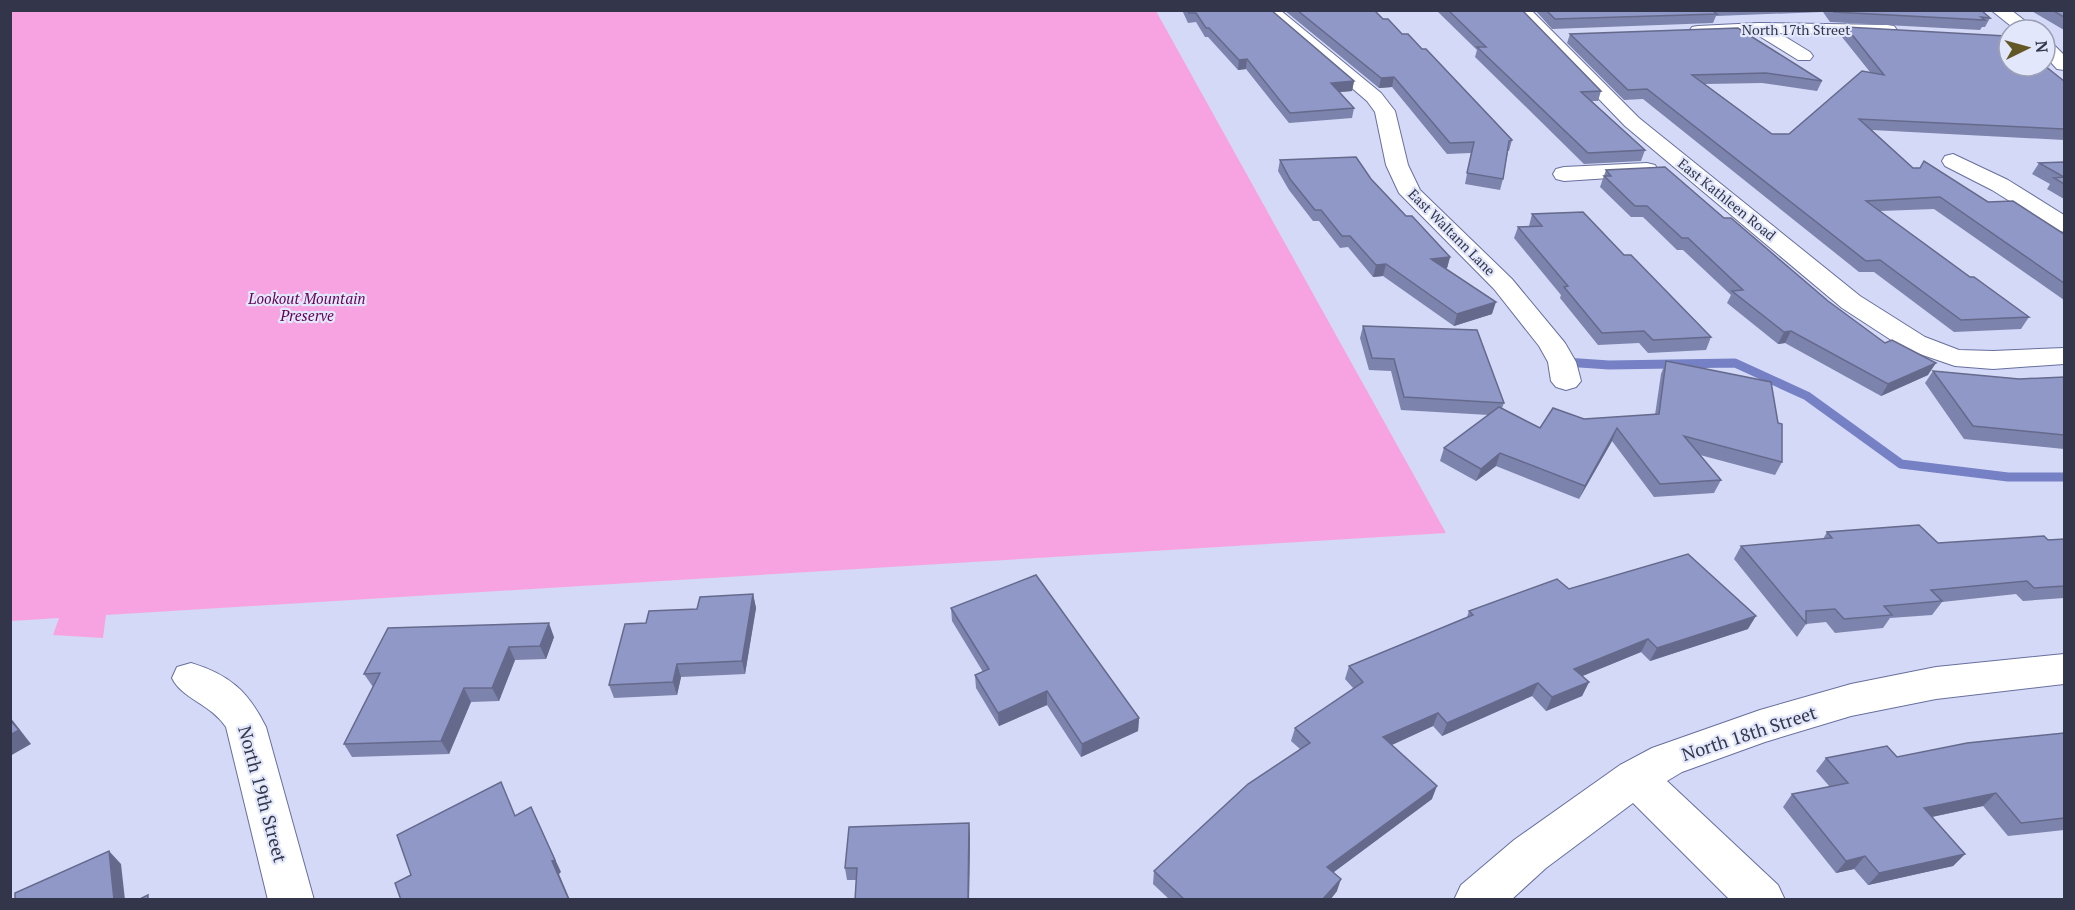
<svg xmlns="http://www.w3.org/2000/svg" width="2075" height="910" viewBox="0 0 2075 910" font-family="'PT Serif',serif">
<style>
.green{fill:#f8a3e1}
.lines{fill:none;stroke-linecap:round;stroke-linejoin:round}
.stream{stroke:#7680c4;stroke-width:9}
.minor-casing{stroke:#686f9d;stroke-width:2}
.minor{fill:#fff;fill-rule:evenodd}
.wall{fill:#7c83ac}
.shaded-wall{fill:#656a8c}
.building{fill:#9098c8;stroke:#656a8c;stroke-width:1.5}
.labels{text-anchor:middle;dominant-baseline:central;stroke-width:4.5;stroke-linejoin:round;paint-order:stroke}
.far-street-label{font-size:14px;fill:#33364a;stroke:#e2e7fb}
.park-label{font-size:15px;font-style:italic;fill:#660056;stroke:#e2e7fb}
.near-street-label{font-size:18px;fill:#33364a;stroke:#e2e7fb}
</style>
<rect width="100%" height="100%" fill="#d3d9f7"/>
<!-- green -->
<path class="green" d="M 11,10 L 1156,11 L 1446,533 L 106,615 L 103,638 L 53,635 L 59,618 L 11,621 Z"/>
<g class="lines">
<!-- stream -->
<path class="stream" d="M 1565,362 L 1609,365 L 1735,363 L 1807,396 L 1901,464 L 2008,477 L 2064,477"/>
<defs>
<g id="minor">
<path d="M 1261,10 L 1280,10 L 1381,93 L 1395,111 L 1408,165 L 1420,190 L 1512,279 L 1565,343 L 1576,362 L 1581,381 L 1576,387 L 1566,390 L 1556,387 L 1551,381 L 1548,362 L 1539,346 L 1494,289 L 1399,193 L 1386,165 L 1375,112 L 1367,101 Z"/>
<path d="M 1513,10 L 1531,10 L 1639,118 L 1860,296 L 1925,337 L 1959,350 L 1993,351 L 2064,348 L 2064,364 L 1993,369 L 1955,366 L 1905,349 L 1842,308 L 1625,126 Z"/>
<path d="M 1991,10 L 2011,10 L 2037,30 L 2016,30 Z"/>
<path d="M 1758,23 L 1888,25 L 1894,26 L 1897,30 L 1894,34 L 1888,35 L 1779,33 L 1810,52 L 1813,56 L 1810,60 L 1798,60 L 1756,34 L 1698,36 L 1692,35 L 1689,31 L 1692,27 L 1698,26 Z"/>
<path d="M 2045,41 L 2051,42 L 2064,55 L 2064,70 L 2057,69 L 2045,56 Z"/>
<path d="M 1953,154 L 2008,180 L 2064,215 L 2064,232 L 2056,230 L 1992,190 L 1945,166 L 1942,161 L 1945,156 Z"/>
<path d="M 1647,163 L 1655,165 L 1658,170 L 1655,175 L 1564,181 L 1556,179 L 1553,174 L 1556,169 L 1564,167 Z"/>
<path d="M 2064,654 L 2064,684 L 1936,699 L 1851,716 L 1765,742 L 1682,772 L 1667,781 L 1778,885 L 1785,900 L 1730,900 L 1633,803 L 1546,868 L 1511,900 L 1454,900 L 1461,885 L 1514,840 L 1620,765 L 1652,748 L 1760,710 L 1851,684 L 1936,667 Z"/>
<path d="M 191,663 C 230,675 248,691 266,727 L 314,900 L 268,900 L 226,727 C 211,704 182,699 172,678 L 177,667 Z"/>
</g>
</defs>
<!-- minor casing -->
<use href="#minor" class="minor-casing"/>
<!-- minor -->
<use href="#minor" class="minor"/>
</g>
<!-- wall -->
<g class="wall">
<path d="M 1182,10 L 1271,10 L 1354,81 L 1352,91 L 1339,92 L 1354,108 L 1352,118 L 1289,123 L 1246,69 L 1238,70 L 1208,37 L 1205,37 L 1196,22 L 1188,23 Z"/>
<path d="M 1284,10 L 1374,10 L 1383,19 L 1422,49 L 1512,140 L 1509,151 L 1508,151 L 1503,179 L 1500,190 L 1465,184 L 1471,153 L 1447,154 L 1392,87 L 1379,88 Z"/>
<path d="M 1436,10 L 1522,10 L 1601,91 L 1598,101 L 1592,101 L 1645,150 L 1641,161 L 1584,164 L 1475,57 L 1477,50 Z"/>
<path d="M 1535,10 L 1981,10 L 1990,18 L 1985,27 L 1982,27 L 1980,30 L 1830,22 L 1823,12 L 1716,16 L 1713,23 L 1552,29 Z"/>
<path d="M 2030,10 L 2064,10 L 2064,30 Z"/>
<path d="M 1846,27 L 2064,81 L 2064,140 L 1872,130 L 1913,168 L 1988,202 L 2064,234 L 2064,300 L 1934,209 L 1880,211 L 1970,277 L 2029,317 L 2021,329 L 1954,332 L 1874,272 L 1859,272 L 1643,99 L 1624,100 L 1567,43 L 1570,34 L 1822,81 L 1817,91 L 1762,83 L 1705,84 L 1772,134 L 1789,134 L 1870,72 L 1842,37 Z"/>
<path d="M 1280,160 L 1371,179 L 1406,216 L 1450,257 L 1447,268 L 1445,269 L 1492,314 L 1454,326 L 1383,276 L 1373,277 L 1348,247 L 1340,248 L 1319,221 L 1313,221 L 1289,190 L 1278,171 Z"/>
<path d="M 2064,162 L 2064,199 L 2047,189 L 2050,184 L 2032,174 L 2039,163 Z"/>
<path d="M 1606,170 L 1724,218 L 1828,301 L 1928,375 L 1881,396 L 1785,343 L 1778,344 L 1727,303 L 1731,295 L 1683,250 L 1677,250 L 1643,217 L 1631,217 L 1600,187 Z"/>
<path d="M 1532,214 L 1624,255 L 1711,337 L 1706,350 L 1648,353 L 1639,343 L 1598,345 L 1560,298 L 1561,295 L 1514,238 L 1518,227 L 1529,226 Z"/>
<path d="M 1363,326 L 1504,403 L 1502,408 L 1540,428 L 1584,419 L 1655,415 L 1661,374 L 1666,361 L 1782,462 L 1775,475 L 1700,455 L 1721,480 L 1714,493 L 1654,497 L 1612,441 L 1579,499 L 1496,466 L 1476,481 L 1440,461 L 1444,448 L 1489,415 L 1401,410 L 1391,371 L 1369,370 L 1360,338 Z"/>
<path d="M 1933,371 L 2019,379 L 2064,377 L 2064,449 L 1964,439 L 1925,383 Z"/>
<path d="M 1827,532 L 1938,543 L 2064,539 L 2064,598 L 2023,601 L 2016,594 L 1942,602 L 1932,615 L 1890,618 L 1883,628 L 1835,633 L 1826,622 L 1806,624 L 1797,637 L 1734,559 L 1741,546 L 1823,539 Z"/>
<path d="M 1569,589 L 1748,629 L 1650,661 L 1641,652 L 1582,676 L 1589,682 L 1582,696 L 1546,711 L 1532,696 L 1442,736 L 1433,726 L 1391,745 L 1432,799 L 1334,872 L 1337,891 L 1330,900 L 1170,900 L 1153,884 L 1154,871 L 1300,749 L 1291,741 L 1295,728 L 1354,689 L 1345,679 L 1349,666 L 1467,617 L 1469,611 Z"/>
<path d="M 753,594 L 756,608 L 745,674 L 681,677 L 677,695 L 614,698 L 609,685 L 646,623 Z"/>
<path d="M 951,608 L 1139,718 L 1138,731 L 1081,757 L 1047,705 L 999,726 L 976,688 L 975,675 L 983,672 L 952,621 Z"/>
<path d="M 554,637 L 546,659 L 515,660 L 499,701 L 471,702 L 449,754 L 352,757 L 344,744 L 373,687 L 364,674 Z"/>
<path d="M 2064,733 L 2064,830 L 2008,836 L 1983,806 L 1932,817 L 1965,854 L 1953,866 L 1868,885 L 1854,869 L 1836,873 L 1783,807 L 1792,794 L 1830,787 L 1816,771 L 1826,758 L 1897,757 Z"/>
<path d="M 969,823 L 970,836 L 969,900 L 855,900 L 856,880 L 847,880 L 845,868 Z"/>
</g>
<!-- shaded-wall -->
<g class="shaded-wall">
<path d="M 1247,59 L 1246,69 L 1238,70 L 1239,60 Z"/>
<path d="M 1394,77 L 1392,87 L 1379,88 L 1381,78 Z"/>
<path d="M 1354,81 L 1352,91 L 1329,93 L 1331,83 Z"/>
<path d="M 1450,257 L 1447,268 L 1428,271 L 1431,259 Z"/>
<path d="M 1386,264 L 1383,276 L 1373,277 L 1376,265 Z"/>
<path d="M 1496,302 L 1492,314 L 1454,326 L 1457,314 Z"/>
<path d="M 1791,331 L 1785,343 L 1778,344 L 1784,332 Z"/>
<path d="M 1936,363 L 1928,375 L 1881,396 L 1888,384 Z"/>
<path d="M 1617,428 L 1612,441 L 1579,499 L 1585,486 Z"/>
<path d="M 1500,453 L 1496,466 L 1476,481 L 1481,469 Z"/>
<path d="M 753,594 L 756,608 L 745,674 L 742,661 Z"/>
<path d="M 1756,616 L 1748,629 L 1650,661 L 1657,648 Z"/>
<path d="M 549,623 L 554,637 L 546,659 L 540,646 Z"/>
<path d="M 1648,639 L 1641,652 L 1568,682 L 1574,669 Z"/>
<path d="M 509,647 L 515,660 L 499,701 L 492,688 Z"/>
<path d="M 677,664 L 681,677 L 677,695 L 673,682 Z"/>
<path d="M 1589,682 L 1582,696 L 1546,711 L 1552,697 Z"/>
<path d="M 1538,683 L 1532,696 L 1442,736 L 1447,723 Z"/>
<path d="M 464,688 L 471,702 L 449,754 L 441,741 Z"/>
<path d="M 1047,691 L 1047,705 L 999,726 L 998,713 Z"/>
<path d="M 1438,713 L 1433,726 L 1379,751 L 1383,737 Z"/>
<path d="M 10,717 L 31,744 L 10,756 Z"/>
<path d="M 1139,718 L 1138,731 L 1081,757 L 1082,744 Z"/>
<path d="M 1437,786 L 1432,799 L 1323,880 L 1327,867 Z"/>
<path d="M 1996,793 L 1983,806 L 1912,821 L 1924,808 Z"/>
<path d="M 531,807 L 561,872 L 559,874 L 570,900 L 569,900 L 552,861 Z"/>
<path d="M 969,823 L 970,836 L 969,900 L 968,900 Z"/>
<path d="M 109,851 L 121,864 L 125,900 L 114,900 Z"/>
<path d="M 1965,854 L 1953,866 L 1868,885 L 1879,873 Z"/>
<path d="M 1865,856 L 1854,869 L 1836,873 L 1846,861 Z"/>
<path d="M 1341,879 L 1337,891 L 1330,900 L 1322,900 Z"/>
</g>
<!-- building -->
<g class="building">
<path d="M 1188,10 L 1271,10 L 1354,81 L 1331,83 L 1354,108 L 1290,113 L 1247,59 L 1239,60 L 1209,28 L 1206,28 L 1196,13 L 1189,13 Z"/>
<path d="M 1297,10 L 1374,10 L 1383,19 L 1388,19 L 1402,34 L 1408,34 L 1422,49 L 1426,49 L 1512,140 L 1509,141 L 1503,179 L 1467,173 L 1474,142 L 1450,143 L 1394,77 L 1381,78 Z"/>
<path d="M 1448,10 L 1522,10 L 1601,91 L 1581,92 L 1645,150 L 1588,153 L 1477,47 L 1486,47 Z"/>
<path d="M 1546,10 L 1711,10 L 1717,14 L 1555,19 Z"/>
<path d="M 1832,10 L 1981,10 L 1990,18 L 1981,17 L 1985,20 L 1834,12 Z"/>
<path d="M 2052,10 L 2064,10 L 2064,17 Z"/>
<path d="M 1846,27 L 2006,36 L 2009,38 L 2009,66 L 2045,66 L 2064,81 L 2064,129 L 1859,119 L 1913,168 L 1920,168 L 1924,161 L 1988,202 L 2013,201 L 2064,234 L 2064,283 L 1940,197 L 1866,201 L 1970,277 L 1974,277 L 2029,317 L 1961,320 L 1880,260 L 1866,261 L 1647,89 L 1628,90 L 1570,34 L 1738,28 L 1822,81 L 1766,73 L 1692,75 L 1772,134 L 1789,134 L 1862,71 L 1884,75 Z"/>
<path d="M 1356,157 L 1371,179 L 1406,216 L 1412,216 L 1450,257 L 1431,259 L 1496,302 L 1457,314 L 1386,264 L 1376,265 L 1350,236 L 1342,236 L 1321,210 L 1315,210 L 1290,179 L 1280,160 Z"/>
<path d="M 2064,162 L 2064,184 L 2054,178 L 2064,177 L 2039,163 Z"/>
<path d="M 1665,167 L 1724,218 L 1731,218 L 1828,301 L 1885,343 L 1892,340 L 1936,363 L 1888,384 L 1791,331 L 1784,332 L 1732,291 L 1743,290 L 1688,238 L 1682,238 L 1647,206 L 1635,206 L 1604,176 L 1611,176 L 1606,170 Z"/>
<path d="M 1583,212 L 1624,255 L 1631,255 L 1711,337 L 1653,340 L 1644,331 L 1602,333 L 1564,287 L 1568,286 L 1518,227 L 1542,226 L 1532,214 Z"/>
<path d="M 1363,326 L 1477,330 L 1504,403 L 1404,397 L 1394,359 L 1372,358 Z"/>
<path d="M 1666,361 L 1771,382 L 1778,423 L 1782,424 L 1782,462 L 1684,436 L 1721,480 L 1660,484 L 1617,428 L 1585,486 L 1500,453 L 1481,469 L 1444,448 L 1499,407 L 1540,428 L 1553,408 L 1584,419 L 1659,414 Z"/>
<path d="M 1933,371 L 2019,379 L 2064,377 L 2064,435 L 1973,426 Z"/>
<path d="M 1919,525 L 1938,543 L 2044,536 L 2048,540 L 2064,539 L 2064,586 L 2034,588 L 2027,581 L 1931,590 L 1942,601 L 1884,606 L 1892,615 L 1844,619 L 1835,609 L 1806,611 L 1806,623 L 1741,546 L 1832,538 L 1827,532 Z"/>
<path d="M 1688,554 L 1756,616 L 1657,648 L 1648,639 L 1574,669 L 1589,682 L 1552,697 L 1538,683 L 1447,723 L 1438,713 L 1383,737 L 1437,786 L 1327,867 L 1341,879 L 1322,900 L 1185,900 L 1154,871 L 1248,784 L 1310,743 L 1295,728 L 1363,682 L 1349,666 L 1473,615 L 1469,611 L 1557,579 L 1569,589 Z"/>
<path d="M 1036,575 L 1139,718 L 1082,744 L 1047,691 L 998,713 L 975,675 L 989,669 L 951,608 Z"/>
<path d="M 753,594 L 742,661 L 677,664 L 673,682 L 609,685 L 625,624 L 646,623 L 649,611 L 697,609 L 700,597 Z"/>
<path d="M 549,623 L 540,646 L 509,647 L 492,688 L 464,688 L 441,741 L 344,744 L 380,673 L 364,674 L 388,628 Z"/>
<path d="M 10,720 L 19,730 L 10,735 Z"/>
<path d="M 2064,733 L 2064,818 L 2021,823 L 1996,793 L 1924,808 L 1965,854 L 1879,873 L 1865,856 L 1846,861 L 1792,794 L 1848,783 L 1826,758 L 1887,746 L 1897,757 L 1967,743 Z"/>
<path d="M 501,782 L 515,816 L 531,807 L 555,860 L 552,861 L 569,900 L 401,900 L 395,883 L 411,875 L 397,835 Z"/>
<path d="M 969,823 L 968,900 L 855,900 L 857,868 L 845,868 L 849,827 Z"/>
<path d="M 109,851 L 114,900 L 15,900 L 15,893 Z"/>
<path d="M 148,895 L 148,900 L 138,900 Z"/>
</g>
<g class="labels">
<!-- far-street labels -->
<g class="far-street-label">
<text x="1796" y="29">North 17th Street</text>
<text transform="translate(1727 199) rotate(39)">East Kathleen Road</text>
<text transform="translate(1452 232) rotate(45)">East Waltann Lane</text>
</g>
<!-- park labels -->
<g class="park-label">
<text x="307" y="298">Lookout Mountain<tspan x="307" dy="17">Preserve</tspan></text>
</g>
<!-- near-street labels -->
<g class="near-street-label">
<text transform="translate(1749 733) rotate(-18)">North 18th Street</text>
<text transform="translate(263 794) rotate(75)">North 19th Street</text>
</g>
</g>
<!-- border -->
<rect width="2075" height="910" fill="none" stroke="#33364a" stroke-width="24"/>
<!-- north arrow -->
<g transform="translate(2027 48) rotate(85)"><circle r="28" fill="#e2e7fb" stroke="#9ca0b4" stroke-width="1.5"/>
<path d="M0-4.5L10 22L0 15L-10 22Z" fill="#635825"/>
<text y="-9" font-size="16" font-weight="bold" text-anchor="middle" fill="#33364a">N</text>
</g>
</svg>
